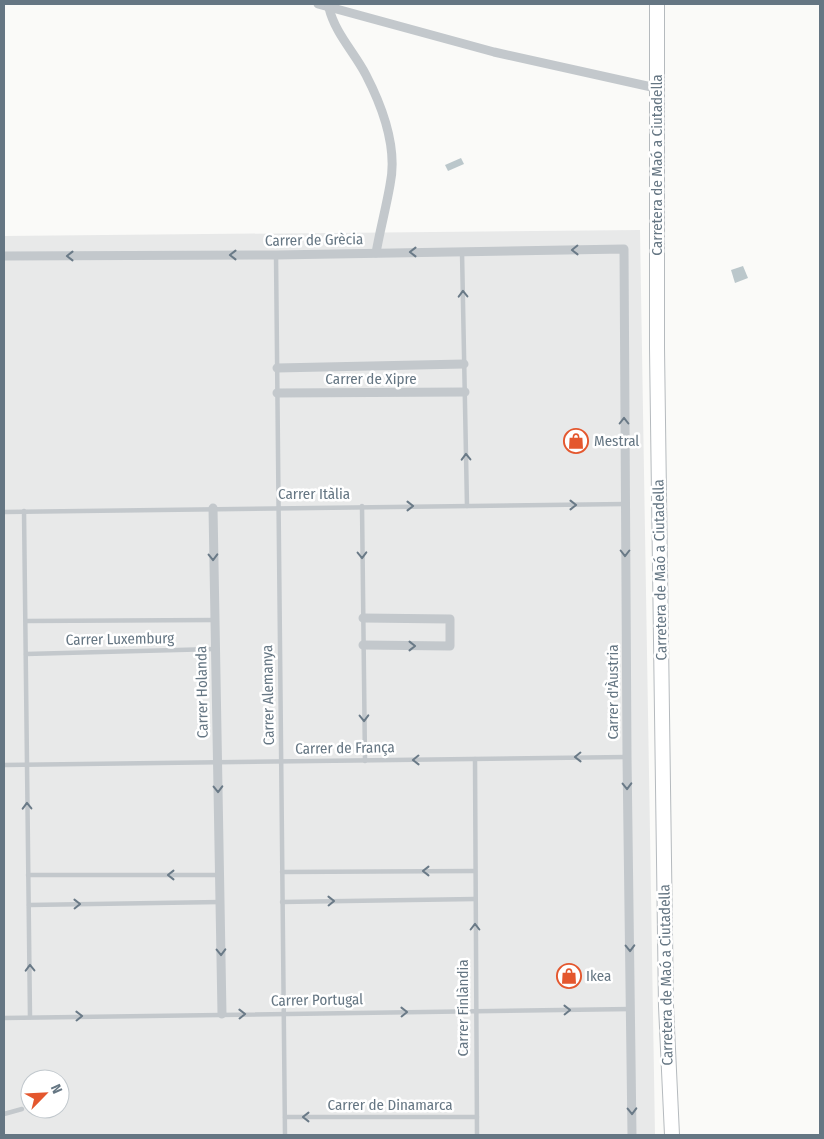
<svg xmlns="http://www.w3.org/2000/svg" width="824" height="1139" viewBox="0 0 824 1139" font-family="'Fira Sans Condensed',sans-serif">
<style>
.built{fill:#e8e9e9;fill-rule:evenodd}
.water{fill:#bbc7cb}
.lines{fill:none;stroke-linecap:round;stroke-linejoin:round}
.primary-casing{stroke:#b5babe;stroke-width:16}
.lane{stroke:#c3c8cc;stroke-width:4.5}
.street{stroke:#c3c8cc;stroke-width:9}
.primary{stroke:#fff;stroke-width:14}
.oneway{stroke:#6a7a87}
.labels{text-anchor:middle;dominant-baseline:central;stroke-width:5;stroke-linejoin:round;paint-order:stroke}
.street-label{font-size:15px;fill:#657683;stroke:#fff}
.poi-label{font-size:15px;fill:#657683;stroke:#fff;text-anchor:start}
</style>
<rect width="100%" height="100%" fill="#fafaf8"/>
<!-- built -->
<path class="built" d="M 640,230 L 655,1135 L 4,1135 L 4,236 ZM 30,1079 L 60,1079 L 60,1109 L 30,1109 Z"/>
<!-- water -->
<g class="water">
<path d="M 461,158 L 464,164 L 448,171 L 445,165 Z"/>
<path d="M 743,266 L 748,278 L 735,283 L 731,270 Z"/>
</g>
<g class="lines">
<defs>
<path id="primary" d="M 657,4 L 657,348 L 666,1006 L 672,1135"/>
</defs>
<!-- primary casing -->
<use href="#primary" class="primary-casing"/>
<!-- lane -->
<g class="lane">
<path d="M 462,252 L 467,506"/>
<path d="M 276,255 L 285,1135"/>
<path d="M 362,506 L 365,761"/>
<path d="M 24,511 L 30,1017"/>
<path d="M 4,512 L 625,504"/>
<path d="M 26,621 L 215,620"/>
<path d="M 26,654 L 215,649"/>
<path d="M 475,759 L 477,1135"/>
<path d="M 4,765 L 627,757"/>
<path d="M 282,872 L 475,871"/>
<path d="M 28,875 L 220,875"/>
<path d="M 282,902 L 475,899"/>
<path d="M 29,905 L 220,902"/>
<path d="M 4,1018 L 631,1009"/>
<path d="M 4,1114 L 22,1109"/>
<path d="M 285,1117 L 477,1117"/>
</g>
<!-- street -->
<g class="street">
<path d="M 318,4 L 494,52 L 656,88"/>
<path d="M 329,8 C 335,33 354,52 366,75 C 383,108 398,148 390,185 C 386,208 380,230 376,253"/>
<path d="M 4,256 L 276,255 L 624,249 L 627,757 L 632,1135"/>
<path d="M 277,368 L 464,364"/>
<path d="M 277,393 L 465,392"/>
<path d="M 213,508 L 222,1014"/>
<path d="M 363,618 L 450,619 L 450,646 L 363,645"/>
</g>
<!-- primary -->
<use href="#primary" class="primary"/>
</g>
<!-- one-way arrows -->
<defs><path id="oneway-chevron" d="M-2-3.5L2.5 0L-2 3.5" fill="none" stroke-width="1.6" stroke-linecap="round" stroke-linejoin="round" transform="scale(1.25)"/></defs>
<g class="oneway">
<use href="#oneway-chevron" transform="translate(575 250) rotate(179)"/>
<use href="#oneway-chevron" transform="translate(413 252) rotate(180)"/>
<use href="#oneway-chevron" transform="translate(233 255) rotate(180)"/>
<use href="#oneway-chevron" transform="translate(70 256) rotate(180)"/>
<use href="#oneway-chevron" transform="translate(463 294) rotate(-91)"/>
<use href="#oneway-chevron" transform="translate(624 421) rotate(-90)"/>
<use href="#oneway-chevron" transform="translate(466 457) rotate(-91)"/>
<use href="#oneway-chevron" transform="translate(573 505)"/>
<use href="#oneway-chevron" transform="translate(410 506)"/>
<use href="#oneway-chevron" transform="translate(625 553) rotate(90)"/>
<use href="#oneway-chevron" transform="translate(362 555) rotate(89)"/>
<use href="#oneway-chevron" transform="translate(213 557) rotate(89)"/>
<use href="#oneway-chevron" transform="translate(412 646)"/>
<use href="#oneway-chevron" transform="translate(364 718) rotate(89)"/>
<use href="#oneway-chevron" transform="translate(578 757) rotate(179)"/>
<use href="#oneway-chevron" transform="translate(416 760) rotate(179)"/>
<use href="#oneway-chevron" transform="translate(627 786) rotate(89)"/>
<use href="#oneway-chevron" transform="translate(218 789) rotate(89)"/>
<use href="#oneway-chevron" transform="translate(27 806) rotate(-91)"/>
<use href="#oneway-chevron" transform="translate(426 871) rotate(180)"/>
<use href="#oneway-chevron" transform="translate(171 875) rotate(-180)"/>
<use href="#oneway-chevron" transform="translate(331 901) rotate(-1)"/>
<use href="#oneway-chevron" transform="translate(77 904) rotate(-1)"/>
<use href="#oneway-chevron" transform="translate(475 927) rotate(-90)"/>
<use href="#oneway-chevron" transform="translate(630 948) rotate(89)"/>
<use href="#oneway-chevron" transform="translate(221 952) rotate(89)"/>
<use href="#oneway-chevron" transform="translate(30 968) rotate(-91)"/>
<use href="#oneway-chevron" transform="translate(567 1010) rotate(-1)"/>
<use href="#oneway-chevron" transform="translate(404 1012) rotate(-1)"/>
<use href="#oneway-chevron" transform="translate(242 1014) rotate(-1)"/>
<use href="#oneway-chevron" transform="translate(79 1016) rotate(-1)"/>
<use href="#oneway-chevron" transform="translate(632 1111) rotate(89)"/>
<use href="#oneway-chevron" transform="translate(306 1117) rotate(180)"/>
</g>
<!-- icons -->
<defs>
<symbol id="shop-ring" viewBox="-11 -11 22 22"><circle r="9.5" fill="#fff" stroke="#e4572e" stroke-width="1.5"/><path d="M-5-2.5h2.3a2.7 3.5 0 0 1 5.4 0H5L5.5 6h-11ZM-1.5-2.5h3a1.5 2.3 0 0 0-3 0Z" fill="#e4572e"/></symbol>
</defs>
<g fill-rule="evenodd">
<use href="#shop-ring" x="562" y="427" width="28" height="28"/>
<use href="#shop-ring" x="555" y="962" width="28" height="28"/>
</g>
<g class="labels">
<!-- street labels -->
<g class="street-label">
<text transform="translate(657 165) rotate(-90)">Carretera de Maó a Ciutadella</text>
<text transform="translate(314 240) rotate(-1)">Carrer de Grècia</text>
<text x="371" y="379">Carrer de Xipre</text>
<text x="314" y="494">Carrer Itàlia</text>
<text transform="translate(660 570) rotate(-91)">Carretera de Maó a Ciutadella</text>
<text transform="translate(120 639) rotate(-1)">Carrer Luxemburg</text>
<text transform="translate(202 692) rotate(-91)">Carrer Holanda</text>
<text transform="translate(613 692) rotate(-90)">Carrer d'Àustria</text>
<text transform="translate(268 695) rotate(-91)">Carrer Alemanya</text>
<text transform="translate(345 748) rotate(-1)">Carrer de França</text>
<text transform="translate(666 975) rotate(-91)">Carretera de Maó a Ciutadella</text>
<text transform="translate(317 1000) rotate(-1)">Carrer Portugal</text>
<text transform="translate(463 1008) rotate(-90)">Carrer Finlàndia</text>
<text x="390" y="1105">Carrer de Dinamarca</text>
</g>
<!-- poi labels -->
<g class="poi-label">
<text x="594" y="441">Mestral</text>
<text x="586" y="976">Ikea</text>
</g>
</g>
<!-- border -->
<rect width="824" height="1139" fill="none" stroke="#657683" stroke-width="10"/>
<!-- north arrow -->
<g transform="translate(45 1094) rotate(66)"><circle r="24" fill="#ffffff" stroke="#c1c8cd"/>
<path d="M0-4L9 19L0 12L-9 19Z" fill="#e4572e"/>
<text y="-8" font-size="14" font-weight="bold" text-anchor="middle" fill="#657683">N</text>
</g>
</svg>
